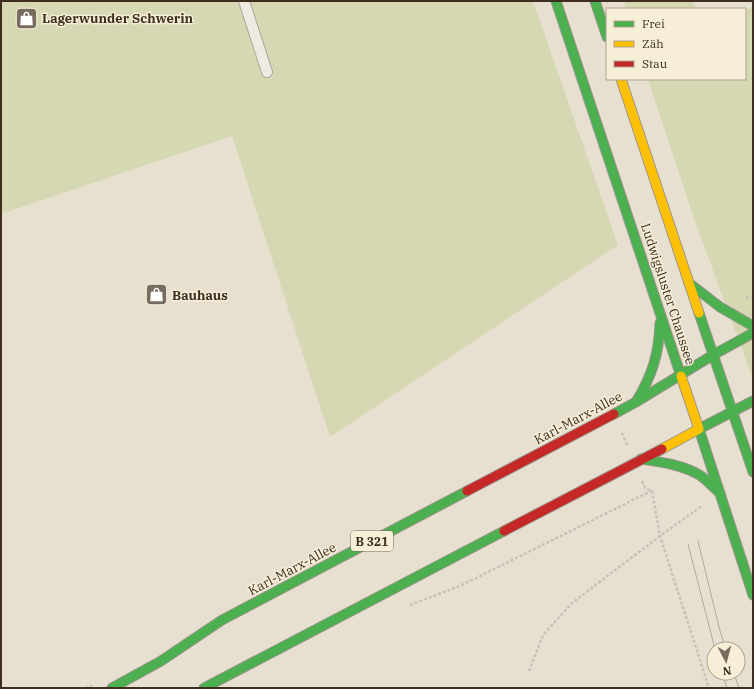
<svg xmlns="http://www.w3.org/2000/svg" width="754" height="689" viewBox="0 0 754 689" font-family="'IBM Plex Serif',serif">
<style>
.green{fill:#d6d7b3}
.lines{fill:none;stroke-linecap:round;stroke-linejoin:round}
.lane-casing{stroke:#ada599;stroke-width:12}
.fast-casing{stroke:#9c958a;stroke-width:11}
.slow-casing{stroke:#9c958a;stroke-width:11}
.jam-casing{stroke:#9c958a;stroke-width:11}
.path{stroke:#c8c2b9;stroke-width:2.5;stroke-dasharray:3 2;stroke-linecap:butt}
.lane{stroke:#efebe3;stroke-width:10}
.fast{stroke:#4caf50;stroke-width:9}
.slow{stroke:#ffc107;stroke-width:9}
.jam{stroke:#c62828;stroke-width:9}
.tram{stroke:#afaaa2;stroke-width:1}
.labels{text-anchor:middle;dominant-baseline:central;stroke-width:3;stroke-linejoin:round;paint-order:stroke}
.shield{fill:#f7eed8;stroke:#756857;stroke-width:1}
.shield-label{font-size:12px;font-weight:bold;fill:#3d2e20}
.poi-label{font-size:13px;font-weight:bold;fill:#3d2e20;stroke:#f7eed8;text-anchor:start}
.street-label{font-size:13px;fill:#3d2e20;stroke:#f7eed8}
</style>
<rect width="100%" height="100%" fill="#e7e0d1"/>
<!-- green -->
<g class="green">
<path d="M 1,1 L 533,1 L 618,245 L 330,437 L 232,136 L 1,214 Z"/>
<path d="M 623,1 L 693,1 L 696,9 L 626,9 Z"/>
<path d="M 753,6 L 753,379 L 693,216 L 648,79 L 745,79 L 745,10 Z"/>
</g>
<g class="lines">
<defs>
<path id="lane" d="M 244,1 L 267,72"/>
<g id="fast">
<path d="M 556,1 L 681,376"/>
<path d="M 595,1 L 607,37"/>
<path d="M 689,283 L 720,307 L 753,326"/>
<path d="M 699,313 L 753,472"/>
<path d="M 713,355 L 753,333"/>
<path d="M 636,402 C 652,376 659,354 660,323"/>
<path d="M 614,414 L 636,402 L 713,355"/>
<path d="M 699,429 L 753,595"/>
<path d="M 699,429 L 753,401"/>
<path d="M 641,459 C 661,462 684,465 701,476 C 708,481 714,488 720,493"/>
<path d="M 112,688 L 161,661 L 222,620 L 467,491"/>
<path d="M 204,688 L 504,531"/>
</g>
<g id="slow">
<path d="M 621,79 L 699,313"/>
<path d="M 662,449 L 699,429 L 681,376"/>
</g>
<g id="jam">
<path d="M 467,491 L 614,414"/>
<path d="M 504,531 L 662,449"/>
</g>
</defs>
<!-- lane casing -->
<use href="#lane" class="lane-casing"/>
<!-- fast casing -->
<use href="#fast" class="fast-casing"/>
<!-- slow casing -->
<use href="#slow" class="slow-casing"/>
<!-- jam casing -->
<use href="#jam" class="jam-casing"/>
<!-- path -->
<g class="path">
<path d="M 746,298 L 753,297"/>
<path d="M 622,433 L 627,445"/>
<path d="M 642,481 L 645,488 L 652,491 L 660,536 L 709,688"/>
<path d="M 410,605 L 462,585 L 651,491"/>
<path d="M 529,671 L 543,635 L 572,603 L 660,536 L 702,506"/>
<path d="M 86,688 L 92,685"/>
</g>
<!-- lane -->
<use href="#lane" class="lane"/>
<!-- fast -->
<use href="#fast" class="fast"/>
<!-- slow -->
<use href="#slow" class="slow"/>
<!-- jam -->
<use href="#jam" class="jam"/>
<!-- tram -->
<g class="tram">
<path d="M 698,541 L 720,631 L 726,649"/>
<path d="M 688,544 L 715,649"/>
<path d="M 722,673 L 727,688"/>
<path d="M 734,673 L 739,688"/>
</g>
</g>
<!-- icons -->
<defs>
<symbol id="shop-square" viewBox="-11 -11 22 22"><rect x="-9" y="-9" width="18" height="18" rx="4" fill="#786c5e" stroke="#f7eed8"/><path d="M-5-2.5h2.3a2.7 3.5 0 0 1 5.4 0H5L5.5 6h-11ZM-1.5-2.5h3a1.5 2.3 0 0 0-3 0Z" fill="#fff"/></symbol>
</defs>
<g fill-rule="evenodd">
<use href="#shop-square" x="14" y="6" width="25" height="25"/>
<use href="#shop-square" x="144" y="282" width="25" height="25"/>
</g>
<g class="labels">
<!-- shield labels -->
<rect class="shield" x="351" y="531" width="42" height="20" rx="3"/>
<g class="shield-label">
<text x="372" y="541">B 321</text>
</g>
<!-- poi labels -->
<g class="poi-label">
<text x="42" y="18">Lagerwunder Schwerin</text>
<text x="172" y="295">Bauhaus</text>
</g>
<!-- street labels -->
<g class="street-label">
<text transform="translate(668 294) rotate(72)">Ludwigsluster Chaussee</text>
<text transform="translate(578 418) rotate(-28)">Karl-Marx-Allee</text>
<text transform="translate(292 569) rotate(-28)">Karl-Marx-Allee</text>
</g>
</g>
<!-- border -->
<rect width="754" height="689" fill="none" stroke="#3d2e20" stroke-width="4"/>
<!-- legend -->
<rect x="606" y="8" width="140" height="72" fill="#f7eed8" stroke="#ada18e"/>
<rect x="614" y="21" width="20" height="6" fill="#4caf50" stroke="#ada18e"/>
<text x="642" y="28" font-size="12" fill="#3d2e20">Frei</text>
<rect x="614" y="41" width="20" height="6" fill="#ffc107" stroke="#ada18e"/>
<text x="642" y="48" font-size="12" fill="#3d2e20">Zäh</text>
<rect x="614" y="61" width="20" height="6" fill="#c62828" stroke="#ada18e"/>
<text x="642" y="68" font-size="12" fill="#3d2e20">Stau</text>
<!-- north arrow -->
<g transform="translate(726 661) rotate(174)"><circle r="19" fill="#f7eed8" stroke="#ada18e"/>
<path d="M0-3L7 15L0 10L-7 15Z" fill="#786c5e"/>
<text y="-6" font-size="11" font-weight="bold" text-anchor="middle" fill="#3d2e20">N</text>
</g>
</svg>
